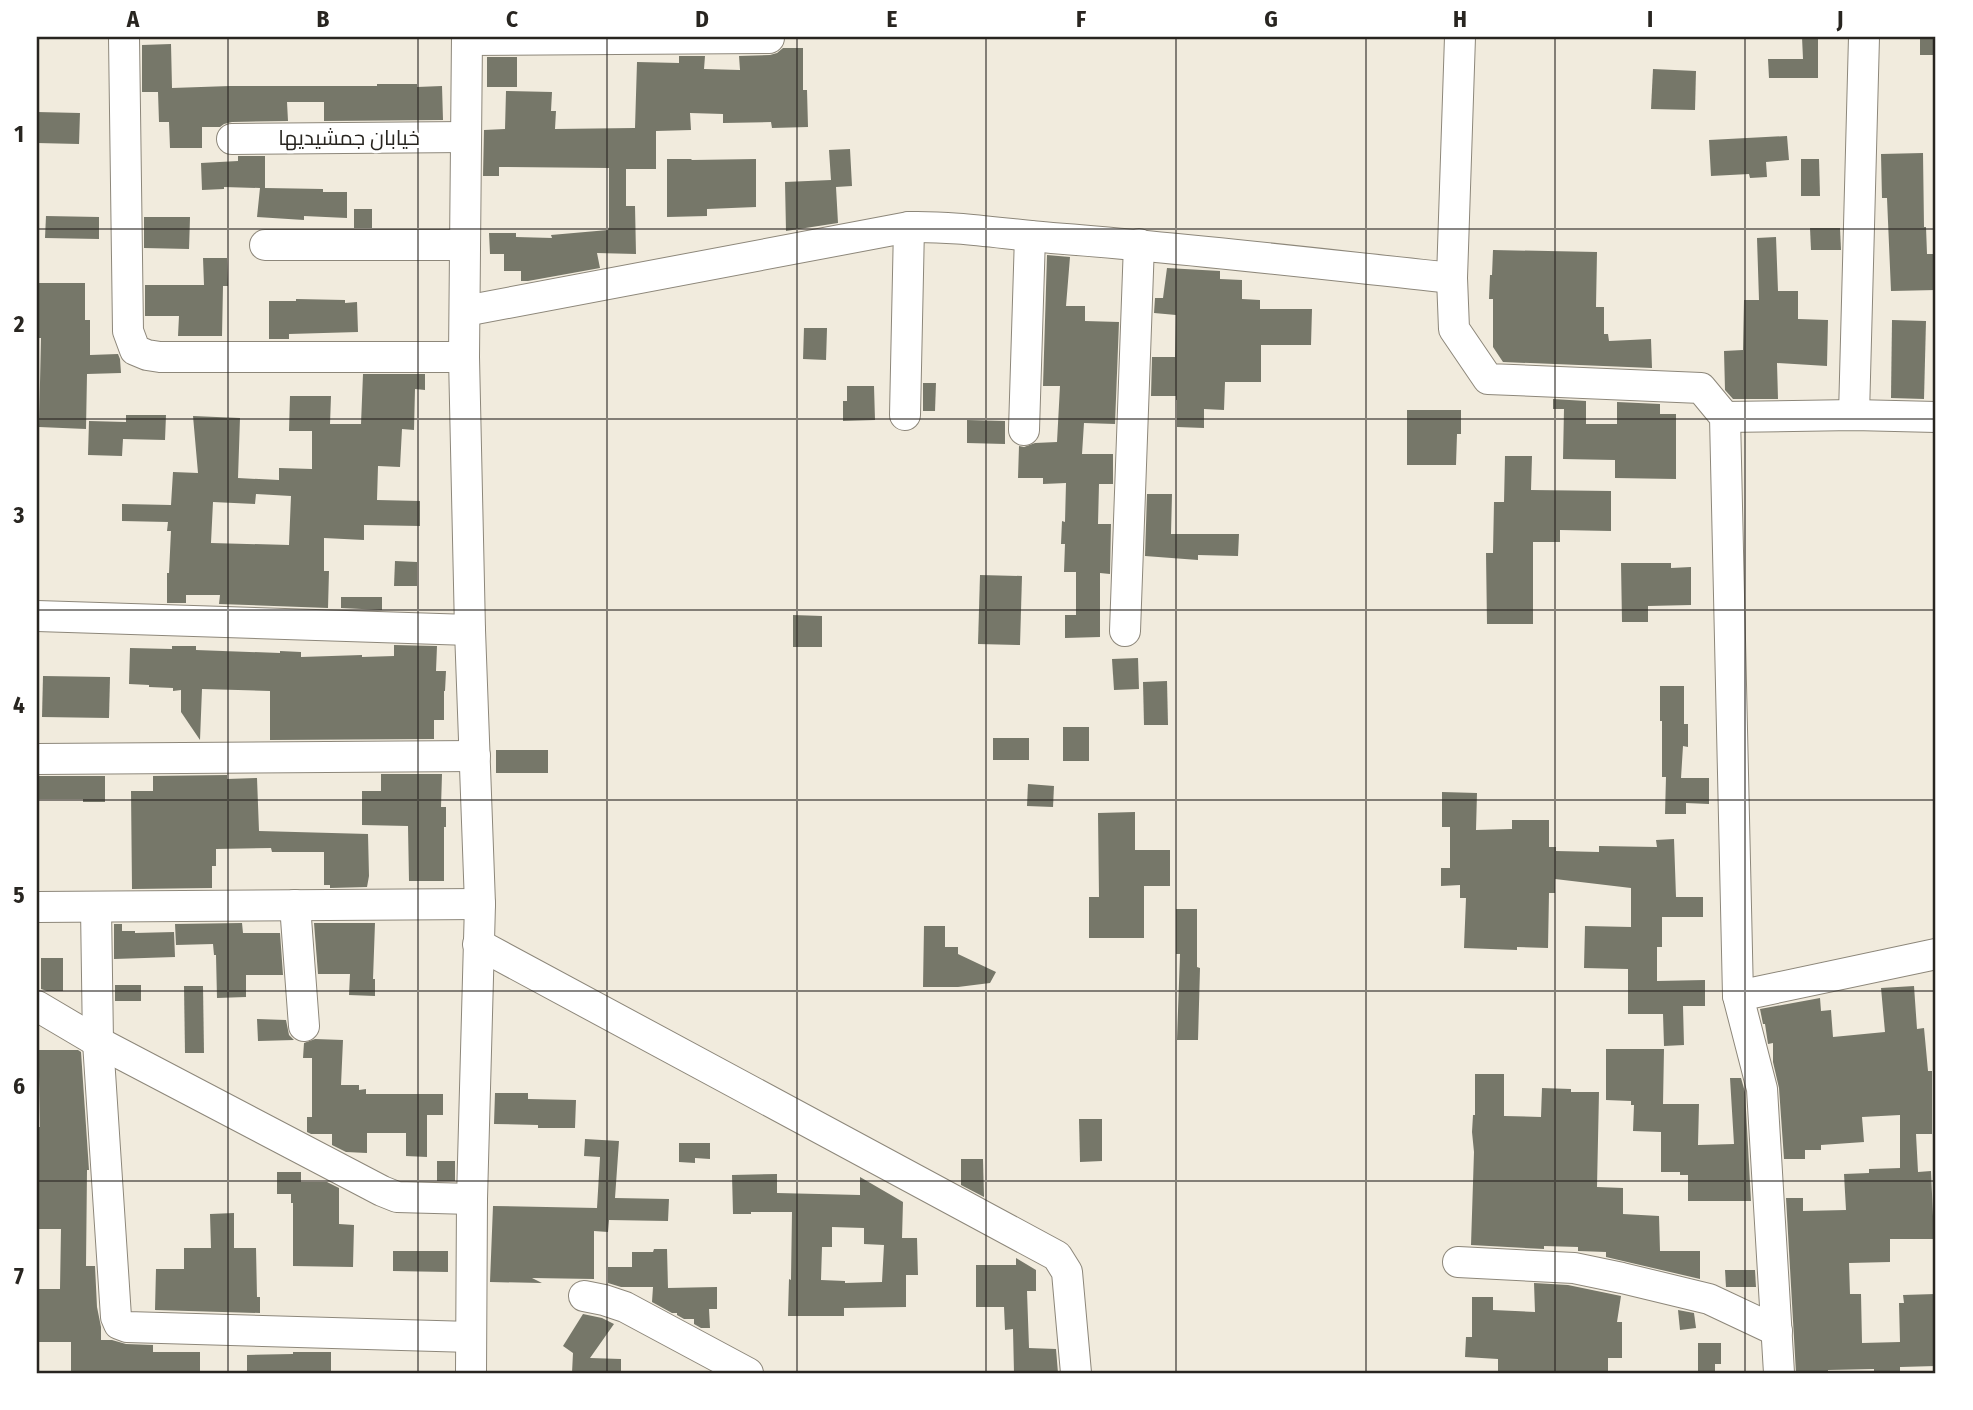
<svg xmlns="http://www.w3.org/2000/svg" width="1973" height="1410" viewBox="0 0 1973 1410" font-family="'Fira Sans Condensed',Cairo,sans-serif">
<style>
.building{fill:#767769;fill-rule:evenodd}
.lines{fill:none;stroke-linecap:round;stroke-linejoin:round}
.minor-casing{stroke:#8d877a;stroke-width:32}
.minor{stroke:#fff;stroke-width:30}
.grid{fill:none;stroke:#282520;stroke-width:2;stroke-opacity:0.55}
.labels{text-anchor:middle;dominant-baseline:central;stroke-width:6;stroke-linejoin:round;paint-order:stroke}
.street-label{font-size:21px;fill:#282520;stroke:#fff}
.neatline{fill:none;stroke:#282520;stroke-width:2.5}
.grid-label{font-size:23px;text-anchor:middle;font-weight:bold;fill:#282520}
</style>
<rect width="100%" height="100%" fill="#f1ebdd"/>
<!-- building -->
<g class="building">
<path d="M 1802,37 L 1818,37 L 1818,78 L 1769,78 L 1768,59 L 1803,59 Z"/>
<rect x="1920" y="37" width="16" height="18"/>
<path d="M 171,44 L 172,88 L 230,86 L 377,86 L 377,84 L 417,84 L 417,87 L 442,86 L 443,120 L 324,121 L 324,102 L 287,102 L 288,121 L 232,122 L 224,124 L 220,127 L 202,127 L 202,148 L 170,148 L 169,122 L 159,122 L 158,92 L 142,92 L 142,45 Z"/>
<path d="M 783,48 L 803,48 L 803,90 L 807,90 L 808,127 L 772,128 L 771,122 L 723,123 L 723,114 L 690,113 L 691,130 L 656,131 L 656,169 L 626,169 L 626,206 L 635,206 L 636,254 L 597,253 L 600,268 L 528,281 L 521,281 L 521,271 L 504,271 L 504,254 L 490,254 L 489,233 L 516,233 L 516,237 L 552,238 L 551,235 L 608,230 L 609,227 L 609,168 L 499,167 L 499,176 L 483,176 L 484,130 L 505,129 L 506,91 L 552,92 L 551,111 L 556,111 L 555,129 L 635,128 L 637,62 L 679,63 L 679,56 L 705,56 L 704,69 L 740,70 L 739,56 L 770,55 L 777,53 Z"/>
<rect x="487" y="57" width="30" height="30"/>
<path d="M 1653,69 L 1696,71 L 1695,110 L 1651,109 Z"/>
<path d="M 37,112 L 80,113 L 79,144 L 37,143 Z"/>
<path d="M 1787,136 L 1789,160 L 1766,162 L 1767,177 L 1750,178 L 1749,174 L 1711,176 L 1709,140 Z"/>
<path d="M 850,149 L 852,186 L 836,187 L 838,223 L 786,231 L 785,182 L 831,180 L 829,150 Z"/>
<path d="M 1923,153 L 1924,227 L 1926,227 L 1927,254 L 1936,254 L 1936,290 L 1891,291 L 1887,198 L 1882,198 L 1881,154 Z"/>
<path d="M 238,156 L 265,156 L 265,188 L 323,189 L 323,192 L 347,192 L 347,218 L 304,216 L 304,220 L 257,217 L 260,188 L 224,187 L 224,189 L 202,190 L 201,163 L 238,161 Z"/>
<path d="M 667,159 L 691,159 L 692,160 L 756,159 L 756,207 L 707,209 L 707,216 L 667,217 Z"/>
<path d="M 1801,159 L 1819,159 L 1820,196 L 1801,196 Z"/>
<rect x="354" y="209" width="18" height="19"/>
<path d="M 46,216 L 99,217 L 99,239 L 45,238 Z"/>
<path d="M 144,217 L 190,217 L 189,249 L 144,248 Z"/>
<path d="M 1810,228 L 1840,228 L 1841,250 L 1811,250 Z"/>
<path d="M 1776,237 L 1778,291 L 1798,291 L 1798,319 L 1828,320 L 1827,366 L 1777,363 L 1778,399 L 1733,399 L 1725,390 L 1724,351 L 1743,350 L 1744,300 L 1759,300 L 1757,238 Z"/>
<path d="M 1493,250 L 1597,252 L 1596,307 L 1604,307 L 1604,334 L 1608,334 L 1609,341 L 1651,339 L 1652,368 L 1503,362 L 1493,347 L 1493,299 L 1489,299 L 1490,275 L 1492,275 Z"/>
<path d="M 1047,255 L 1070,257 L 1066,306 L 1085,306 L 1085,321 L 1119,322 L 1115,424 L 1084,423 L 1082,454 L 1113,454 L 1113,484 L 1099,484 L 1098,524 L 1111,524 L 1110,574 L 1100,573 L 1100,637 L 1065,638 L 1065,615 L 1076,615 L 1076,572 L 1064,572 L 1065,544 L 1061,544 L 1062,521 L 1065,522 L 1066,483 L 1043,484 L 1043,478 L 1018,478 L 1019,446 L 1024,447 L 1035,443 L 1057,442 L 1060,386 L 1043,386 Z"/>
<path d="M 203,258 L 227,258 L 228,286 L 223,286 L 222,336 L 178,336 L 179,316 L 145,316 L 145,285 L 204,285 Z"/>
<path d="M 1167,268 L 1220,271 L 1220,279 L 1242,280 L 1242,299 L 1260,300 L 1260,309 L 1312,309 L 1311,345 L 1261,345 L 1261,382 L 1225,382 L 1224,410 L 1204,409 L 1204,428 L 1177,427 L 1177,400 L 1176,400 L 1176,396 L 1151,396 L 1152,357 L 1175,357 L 1176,315 L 1154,313 L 1155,298 L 1163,298 Z"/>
<path d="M 37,283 L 85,283 L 85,320 L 90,320 L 90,355 L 118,354 L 120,359 L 121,373 L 87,374 L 86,429 L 39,427 L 41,338 L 37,338 Z"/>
<path d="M 296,299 L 345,300 L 345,303 L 357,302 L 358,332 L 289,334 L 289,339 L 269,339 L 269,301 L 296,301 Z"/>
<path d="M 1892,320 L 1926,321 L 1924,399 L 1891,398 Z"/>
<path d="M 804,328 L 827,328 L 826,360 L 803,359 Z"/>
<path d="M 363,374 L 425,374 L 425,390 L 415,389 L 414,430 L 402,429 L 400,467 L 378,466 L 377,500 L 420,501 L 420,526 L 364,525 L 364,540 L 324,538 L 324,571 L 329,571 L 328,608 L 219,604 L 220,595 L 186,595 L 186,603 L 167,603 L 167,573 L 169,573 L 171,531 L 167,531 L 168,522 L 122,521 L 122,504 L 171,505 L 173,472 L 198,473 L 193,416 L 240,418 L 238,478 L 279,480 L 279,468 L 312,469 L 312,431 L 289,431 L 290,396 L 331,396 L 330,424 L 361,424 ZM 256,494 L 291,496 L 289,545 L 211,543 L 213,502 L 255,504 Z"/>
<path d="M 923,383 L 936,383 L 935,411 L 923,411 Z"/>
<path d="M 847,386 L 874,386 L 875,420 L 843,421 L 843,401 L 847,401 Z"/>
<path d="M 1553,399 L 1586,401 L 1586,424 L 1617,424 L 1617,402 L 1660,404 L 1660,414 L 1676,414 L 1676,479 L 1615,478 L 1615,460 L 1563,459 L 1564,409 L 1553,409 Z"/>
<path d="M 1407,410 L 1461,410 L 1461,434 L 1457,434 L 1456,465 L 1407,465 Z"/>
<path d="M 126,415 L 166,415 L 165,440 L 123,439 L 122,456 L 88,455 L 89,421 L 126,422 Z"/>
<path d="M 967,420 L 1005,421 L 1005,444 L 967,443 Z"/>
<path d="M 1505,456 L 1532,456 L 1531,490 L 1611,491 L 1611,531 L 1560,530 L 1560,542 L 1533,542 L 1533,624 L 1487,624 L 1486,553 L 1493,553 L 1494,502 L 1504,502 Z"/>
<path d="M 1147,494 L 1172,494 L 1171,534 L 1239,534 L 1238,556 L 1198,555 L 1198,560 L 1145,556 Z"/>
<path d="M 395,561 L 417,562 L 417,586 L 394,586 Z"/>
<path d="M 1621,563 L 1671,563 L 1671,568 L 1691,567 L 1691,605 L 1648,606 L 1648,622 L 1622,622 Z"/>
<path d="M 980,575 L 1022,576 L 1020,645 L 978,644 Z"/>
<path d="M 341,597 L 382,597 L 382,610 L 341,608 Z"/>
<path d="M 793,615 L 822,616 L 822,647 L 793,647 Z"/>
<path d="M 394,645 L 437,646 L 436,671 L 446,671 L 445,691 L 444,691 L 444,720 L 434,720 L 434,739 L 270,740 L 270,691 L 202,689 L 200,740 L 181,712 L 181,690 L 173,691 L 173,688 L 149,687 L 149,685 L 129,684 L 130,648 L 172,649 L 172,646 L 196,646 L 196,650 L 280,653 L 280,651 L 301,652 L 301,657 L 362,655 L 362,657 L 394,656 Z"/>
<path d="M 1138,658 L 1139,689 L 1114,690 L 1112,659 Z"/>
<path d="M 43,676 L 110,677 L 109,718 L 42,717 Z"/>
<path d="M 1167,681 L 1168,725 L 1144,725 L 1143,682 Z"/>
<path d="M 1660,686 L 1684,686 L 1684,724 L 1688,724 L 1688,747 L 1683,746 L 1681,778 L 1709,778 L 1709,804 L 1686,803 L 1686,814 L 1665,814 L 1666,777 L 1662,777 L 1662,721 L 1660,721 Z"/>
<rect x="1063" y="727" width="26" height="34"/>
<rect x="993" y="738" width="36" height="22"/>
<rect x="496" y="750" width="52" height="23"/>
<path d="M 381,774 L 442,774 L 441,807 L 446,807 L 446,827 L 444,827 L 444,881 L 409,881 L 408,826 L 362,825 L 362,791 L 381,791 Z"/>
<path d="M 227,775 L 227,779 L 257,778 L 259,831 L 368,834 L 369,876 L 367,887 L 330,888 L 330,885 L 324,885 L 324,852 L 272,852 L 271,848 L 216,849 L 216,866 L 212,866 L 212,888 L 132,889 L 131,791 L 153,791 L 153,776 Z"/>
<path d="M 37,776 L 105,776 L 105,802 L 83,802 L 83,799 L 37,799 Z"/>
<path d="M 1028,784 L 1054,786 L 1053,807 L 1027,806 Z"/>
<path d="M 1442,792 L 1477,793 L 1476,830 L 1512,829 L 1512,820 L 1549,820 L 1549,847 L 1556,847 L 1556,851 L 1599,852 L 1599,846 L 1657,847 L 1656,840 L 1674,839 L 1676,897 L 1703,897 L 1703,917 L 1662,917 L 1662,947 L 1657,947 L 1657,981 L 1705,980 L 1705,1006 L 1683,1006 L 1684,1045 L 1664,1046 L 1663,1014 L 1628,1014 L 1628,969 L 1584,968 L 1585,926 L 1631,927 L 1631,888 L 1555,879 L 1555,893 L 1549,893 L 1548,948 L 1517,947 L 1517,950 L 1464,948 L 1466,898 L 1460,898 L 1460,885 L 1441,886 L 1441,868 L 1450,868 L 1450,827 L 1442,827 Z"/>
<path d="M 1135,812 L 1135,850 L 1170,850 L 1170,886 L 1144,886 L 1144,938 L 1089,938 L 1089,897 L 1099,897 L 1098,813 Z"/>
<path d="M 1176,909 L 1197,909 L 1197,967 L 1200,968 L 1198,1040 L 1177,1040 L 1180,954 L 1176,954 Z"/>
<path d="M 242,923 L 243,933 L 280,933 L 283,975 L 246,975 L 246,997 L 217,998 L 216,955 L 214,955 L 213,944 L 176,945 L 175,924 Z"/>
<path d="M 314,923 L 375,923 L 373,979 L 375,979 L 375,996 L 349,995 L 350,974 L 318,974 Z"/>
<path d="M 114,924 L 122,924 L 122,931 L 135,931 L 135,933 L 174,932 L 175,957 L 114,959 Z"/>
<path d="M 924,926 L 945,926 L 945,947 L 958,947 L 958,954 L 996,972 L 990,983 L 958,987 L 923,987 Z"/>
<path d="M 41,958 L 63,958 L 63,991 L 47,991 L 41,989 Z"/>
<rect x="115" y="985" width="26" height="16"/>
<path d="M 184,986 L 203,986 L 204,1053 L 185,1053 Z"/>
<path d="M 1914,986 L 1917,1029 L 1924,1028 L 1928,1071 L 1932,1071 L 1932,1134 L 1916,1134 L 1918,1172 L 1931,1171 L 1934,1239 L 1890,1239 L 1890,1262 L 1849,1263 L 1850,1294 L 1861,1294 L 1862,1343 L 1900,1342 L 1899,1303 L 1904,1303 L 1903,1295 L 1935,1294 L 1936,1366 L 1900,1367 L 1900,1373 L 1874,1373 L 1874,1369 L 1828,1370 L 1828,1373 L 1796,1373 L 1786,1198 L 1803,1198 L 1803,1211 L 1846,1210 L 1844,1174 L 1869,1173 L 1869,1169 L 1900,1168 L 1900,1115 L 1862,1117 L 1864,1142 L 1821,1145 L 1821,1150 L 1805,1150 L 1805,1159 L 1784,1159 L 1779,1088 L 1773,1062 L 1773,1043 L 1768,1044 L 1765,1024 L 1763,1024 L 1760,1009 L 1820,998 L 1821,1011 L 1831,1010 L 1833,1037 L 1885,1032 L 1881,988 Z"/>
<path d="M 257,1019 L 286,1020 L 289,1035 L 294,1040 L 258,1041 Z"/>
<path d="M 315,1039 L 343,1040 L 341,1085 L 359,1085 L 359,1090 L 366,1089 L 366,1094 L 443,1094 L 443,1115 L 427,1115 L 427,1157 L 406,1156 L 406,1133 L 367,1133 L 367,1153 L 346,1152 L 332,1145 L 332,1134 L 311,1134 L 307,1132 L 307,1117 L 312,1117 L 312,1058 L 303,1058 L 304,1043 Z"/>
<path d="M 1606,1049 L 1664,1049 L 1663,1104 L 1699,1104 L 1698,1145 L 1734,1144 L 1730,1078 L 1741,1078 L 1745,1092 L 1751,1201 L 1688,1201 L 1688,1175 L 1680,1175 L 1680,1172 L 1661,1172 L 1661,1132 L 1633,1131 L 1634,1105 L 1631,1105 L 1631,1101 L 1606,1100 Z"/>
<path d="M 37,1050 L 78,1050 L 81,1052 L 89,1170 L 87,1170 L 86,1266 L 95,1266 L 97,1307 L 101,1327 L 101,1340 L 112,1340 L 126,1344 L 153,1345 L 153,1352 L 200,1352 L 200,1373 L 71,1373 L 71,1342 L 37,1342 L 37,1289 L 60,1289 L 61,1229 L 37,1229 L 37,1127 L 40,1127 L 39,1076 L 37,1076 Z"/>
<path d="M 1475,1074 L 1504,1074 L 1504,1116 L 1541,1117 L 1542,1088 L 1571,1089 L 1571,1092 L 1599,1092 L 1597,1187 L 1623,1188 L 1623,1214 L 1659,1216 L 1660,1251 L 1700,1251 L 1700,1279 L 1606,1257 L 1606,1252 L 1578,1251 L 1578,1247 L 1544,1246 L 1544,1249 L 1471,1245 L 1474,1152 L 1472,1132 L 1473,1115 L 1475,1115 Z"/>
<path d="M 495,1093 L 528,1093 L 528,1099 L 576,1100 L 575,1128 L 538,1128 L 538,1125 L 494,1124 Z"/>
<path d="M 1079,1119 L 1102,1119 L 1102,1161 L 1080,1162 Z"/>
<path d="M 585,1139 L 619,1141 L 615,1198 L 669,1199 L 668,1221 L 609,1220 L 608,1232 L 594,1231 L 594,1279 L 532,1278 L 542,1283 L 490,1282 L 493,1206 L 597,1208 L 600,1157 L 584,1156 Z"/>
<path d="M 679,1143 L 710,1143 L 710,1159 L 695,1158 L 695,1163 L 679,1162 Z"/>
<path d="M 961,1159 L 983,1159 L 984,1197 L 961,1185 Z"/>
<rect x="437" y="1161" width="18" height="20"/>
<path d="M 277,1172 L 301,1172 L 301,1182 L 327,1182 L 339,1188 L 339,1224 L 354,1225 L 353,1267 L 293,1266 L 293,1203 L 291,1203 L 291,1194 L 277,1194 Z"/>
<path d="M 777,1174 L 777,1193 L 860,1195 L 860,1177 L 903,1202 L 902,1238 L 917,1238 L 918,1275 L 906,1275 L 906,1307 L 844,1308 L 844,1316 L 788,1316 L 789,1279 L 791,1280 L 792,1212 L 751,1212 L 751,1214 L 733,1214 L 732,1175 ZM 832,1227 L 864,1228 L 864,1244 L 884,1245 L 882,1282 L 845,1283 L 845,1281 L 821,1280 L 822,1247 L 832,1247 Z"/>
<path d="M 234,1213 L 234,1248 L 256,1248 L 257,1297 L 260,1297 L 260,1313 L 155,1310 L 156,1269 L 184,1269 L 184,1248 L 211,1248 L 210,1214 Z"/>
<path d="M 654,1249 L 667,1249 L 668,1288 L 717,1287 L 717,1309 L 709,1309 L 710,1328 L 701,1328 L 694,1324 L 694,1319 L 684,1319 L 677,1315 L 677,1313 L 672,1313 L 652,1302 L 653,1287 L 621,1287 L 608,1283 L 608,1267 L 632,1267 L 632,1252 L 653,1252 Z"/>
<path d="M 393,1251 L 448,1251 L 448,1272 L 393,1271 Z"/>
<path d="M 1016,1258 L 1036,1270 L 1036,1291 L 1027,1291 L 1029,1348 L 1056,1349 L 1058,1373 L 1014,1373 L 1013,1329 L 1005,1330 L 1004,1307 L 976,1307 L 976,1265 L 1016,1265 Z"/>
<path d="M 1725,1270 L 1755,1270 L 1756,1287 L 1726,1287 Z"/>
<path d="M 1534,1283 L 1568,1285 L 1621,1296 L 1617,1322 L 1622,1322 L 1622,1358 L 1608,1358 L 1608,1373 L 1498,1373 L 1498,1359 L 1465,1357 L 1466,1337 L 1472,1337 L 1472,1297 L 1493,1297 L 1493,1310 L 1535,1312 Z"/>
<path d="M 1678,1310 L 1694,1313 L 1696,1328 L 1680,1330 Z"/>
<path d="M 583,1314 L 602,1318 L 614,1324 L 590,1358 L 621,1359 L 621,1373 L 572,1373 L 573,1353 L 563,1346 Z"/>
<path d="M 1698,1343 L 1721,1343 L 1721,1364 L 1715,1364 L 1715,1373 L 1698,1373 Z"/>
<path d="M 293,1352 L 331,1352 L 331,1373 L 247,1373 L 247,1355 L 293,1354 Z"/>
</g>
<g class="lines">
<defs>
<g id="minor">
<path d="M 124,37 L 128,331 L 135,350 L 147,355 L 160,357 L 464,357"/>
<path d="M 467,37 L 464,357 L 470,630 L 480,904 L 472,1199 L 471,1373"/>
<path d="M 1460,37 L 1452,278 L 1454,329 L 1488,379 L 1701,388 L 1725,417 L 1738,996 L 1762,1089 L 1779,1373"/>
<path d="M 467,40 L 769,38"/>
<path d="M 232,139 L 466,137"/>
<path d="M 265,245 L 465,245"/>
<path d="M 465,311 L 909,227 C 958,226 1003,234 1052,238 C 1186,248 1319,264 1452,278"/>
<path d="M 905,415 L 909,227"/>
<path d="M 1854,415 L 1864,37"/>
<path d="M 1725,417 L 1854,415 L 1936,417"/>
<path d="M 1024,430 L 1030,236"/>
<path d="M 37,616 L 470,630"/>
<path d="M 1125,631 L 1139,244"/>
<path d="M 37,759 L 475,756"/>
<path d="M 295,905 L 304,1026"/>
<path d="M 37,907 L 480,904"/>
<path d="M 96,908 L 98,1042 L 116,1317 L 119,1324 L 127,1327 L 471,1337"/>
<path d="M 478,944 L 1057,1256 L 1067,1272 L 1076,1373"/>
<path d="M 1738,996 L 1936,954"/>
<path d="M 37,1006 L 98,1042 L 382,1191 L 397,1197 L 472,1199"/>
<path d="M 1458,1262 L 1574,1268 L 1622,1278 L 1709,1299 L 1777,1331"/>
<path d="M 584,1296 L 604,1300 L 625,1307 L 748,1373"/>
</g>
</defs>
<!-- minor casing -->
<use href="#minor" class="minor-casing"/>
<!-- minor -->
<use href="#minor" class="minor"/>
</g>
<!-- grid -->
<path class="grid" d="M 228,37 L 228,1373M 418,37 L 418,1373M 607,37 L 607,1373M 797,37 L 797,1373M 986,37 L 986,1373M 1176,37 L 1176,1373M 1366,37 L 1366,1373M 1555,37 L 1555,1373M 1745,37 L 1745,1373M 37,229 L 1936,229M 37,419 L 1936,419M 37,610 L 1936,610M 37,800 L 1936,800M 37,991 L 1936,991M 37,1181 L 1936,1181"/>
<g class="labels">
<!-- street labels -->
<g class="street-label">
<text x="349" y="138">خیابان جمشیدیها</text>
</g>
</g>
<!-- border -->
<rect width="1973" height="1410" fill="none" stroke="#ffffff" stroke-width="77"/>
<rect x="38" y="38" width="1896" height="1334" class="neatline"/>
<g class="grid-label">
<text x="133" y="27">A</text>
<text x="323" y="27">B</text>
<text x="512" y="27">C</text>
<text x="702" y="27">D</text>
<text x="892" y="27">E</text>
<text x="1081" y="27">F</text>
<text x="1271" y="27">G</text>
<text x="1460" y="27">H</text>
<text x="1650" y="27">I</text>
<text x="1840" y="27">J</text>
<text x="19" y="142">1</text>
<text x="19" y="332">2</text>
<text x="19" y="523">3</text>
<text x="19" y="713">4</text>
<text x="19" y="903">5</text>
<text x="19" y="1094">6</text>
<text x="19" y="1284">7</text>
</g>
</svg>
